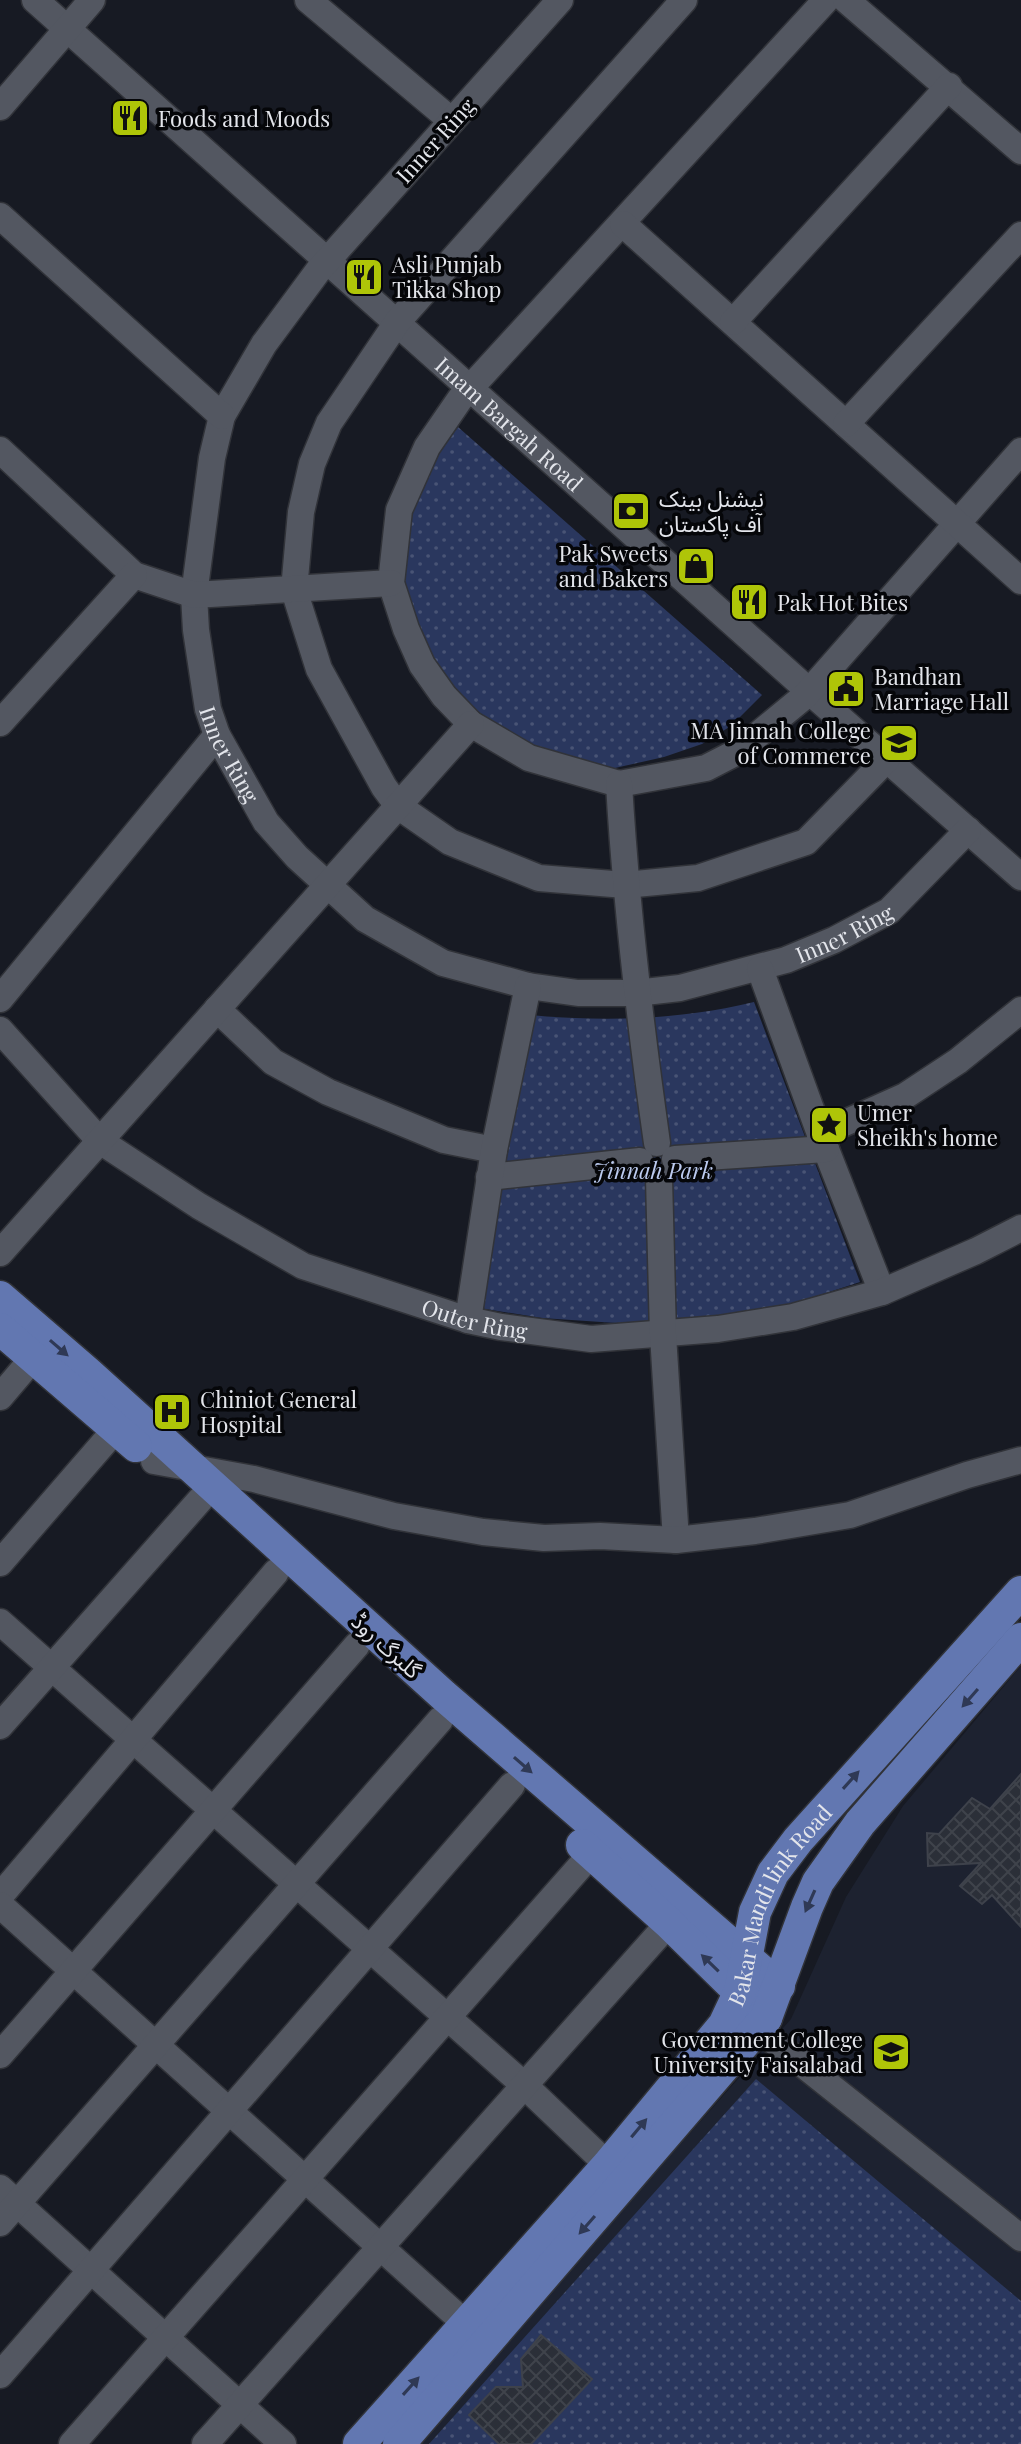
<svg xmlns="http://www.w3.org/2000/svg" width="1021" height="2444" viewBox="0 0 1021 2444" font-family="'Playfair Display','Noto Sans Arabic',serif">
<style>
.built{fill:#1d2230}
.park{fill:url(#park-dots)}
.building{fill:url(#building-cross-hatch);stroke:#3e424b;stroke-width:2}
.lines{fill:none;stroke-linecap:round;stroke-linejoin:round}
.minor-casing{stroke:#313339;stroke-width:29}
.major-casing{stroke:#313339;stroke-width:35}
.minor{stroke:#535761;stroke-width:26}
.major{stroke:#6277b1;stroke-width:32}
.oneway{fill:#2f3955}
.labels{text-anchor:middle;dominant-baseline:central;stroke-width:7;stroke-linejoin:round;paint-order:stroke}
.poi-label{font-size:22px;fill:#e3e5eb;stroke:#050609;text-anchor:start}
.street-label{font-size:22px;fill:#e3e5eb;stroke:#050609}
.park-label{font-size:22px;font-style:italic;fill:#bccbf0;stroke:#050609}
</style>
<defs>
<pattern id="park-dots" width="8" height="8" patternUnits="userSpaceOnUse" patternTransform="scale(2)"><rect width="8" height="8" fill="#2a375e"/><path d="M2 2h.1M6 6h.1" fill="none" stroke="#495475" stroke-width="1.8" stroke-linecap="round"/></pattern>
<pattern id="building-cross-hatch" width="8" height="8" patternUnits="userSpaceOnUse" patternTransform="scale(2)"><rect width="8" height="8" fill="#2b2f38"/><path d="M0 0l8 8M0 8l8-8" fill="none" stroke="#3f434b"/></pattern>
</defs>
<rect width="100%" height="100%" fill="#171a23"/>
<!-- built -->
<path class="built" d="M 1021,1666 L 1021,2444 L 415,2444 L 791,2019 L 846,1897 L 903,1806 Z"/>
<!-- park -->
<g class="park">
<path d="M 458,427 L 762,695 L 731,726 L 702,744 L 664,757 L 615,768 L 576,765 L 530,748 L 484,722 L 428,665 L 402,582 L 402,543 L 422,475 Z"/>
<path d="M 754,1002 L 860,1282 L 783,1307 L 698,1318 L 616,1323 L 542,1318 L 473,1307 L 519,1014 C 599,1022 675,1021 754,1002 Z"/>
<path d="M 756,2079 L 1021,2301 L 1021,2444 L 429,2444 Z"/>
</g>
<!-- building -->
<g class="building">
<path d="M 1021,1774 L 1021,1927 L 992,1895 L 982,1904 L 960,1886 L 981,1863 L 928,1866 L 927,1833 L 939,1834 L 972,1798 L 990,1809 Z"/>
<path d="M 541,2335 L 592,2379 L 531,2444 L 499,2444 L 469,2415 L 496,2387 L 523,2387 L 521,2359 Z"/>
</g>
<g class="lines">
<defs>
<g id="minor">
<path id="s1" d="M 35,0 L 809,691 L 1021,877"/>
<path d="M 308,0 L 452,121"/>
<path id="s2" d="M 560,0 L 318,271 L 264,344 L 222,416 L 212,458 L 194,595 L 196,630 L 208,709 L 217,735 L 266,822 L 297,857 L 365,919 L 443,963 L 528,986 L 578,993 L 636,993 L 680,988 L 786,960 L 834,940 L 889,911 L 968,830"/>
<path d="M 684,0 L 398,321 L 329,423 L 312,464 L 301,512 L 294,590 L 319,669 L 384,787 L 398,806 L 450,842 L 539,878 L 625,885 L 698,878 L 806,842 L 887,759"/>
<path d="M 826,0 L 460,399 L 427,447 L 399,510 L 391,583 L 406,629 L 422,665 L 444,696 L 471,724 L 529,758 L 619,784 L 706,768 L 737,752 L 806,695 L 1021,451"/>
<path d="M 846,0 L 1021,151"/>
<path d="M 0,107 L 92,0"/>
<path d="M 0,216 L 222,416"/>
<path d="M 623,224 L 1021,581"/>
<path d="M 733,322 L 949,86"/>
<path d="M 846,424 L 1021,235"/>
<path d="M 0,450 L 134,575 L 194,595 L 391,583"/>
<path d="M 0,723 L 134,575"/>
<path d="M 619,784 C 626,904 640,1023 657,1143"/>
<path d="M 760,969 L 820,1134 L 882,1292"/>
<path d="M 0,999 L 217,735"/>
<path d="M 217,1009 L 273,1062 L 328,1092 L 444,1140 L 494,1150"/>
<path id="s3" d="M 0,1030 L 100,1141 L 199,1206 L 303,1266 L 468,1320 L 501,1327 L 591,1339 L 718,1329 L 793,1317 L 882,1292 L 976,1251 L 1021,1228"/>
<path d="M 820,1134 L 905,1096 L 958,1061 L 1021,1010"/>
<path d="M 675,1159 L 826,1149"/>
<path d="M 489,1177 L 640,1161"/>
<path d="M 659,1178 L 663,1335 L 676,1540"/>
<path d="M 0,1253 L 471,724"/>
<path d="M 468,1320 L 494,1150 L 528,986"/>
<path d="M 0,1397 L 34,1357"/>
<path d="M 154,1461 L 254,1479 L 394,1516 L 483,1532 L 544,1538 L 600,1536 L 676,1540 L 755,1531 L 850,1515 L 967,1475 L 1021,1460"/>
<path d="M 0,1563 L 116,1429"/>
<path d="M 0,1622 L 524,2085 L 608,2165"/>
<path d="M 0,1726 L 200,1500"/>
<path d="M 0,1896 L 276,1572"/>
<path d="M 0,1905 L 466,2324"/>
<path d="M 757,2028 L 1021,2238"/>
<path d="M 0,2055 L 357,1645"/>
<path d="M 0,2188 L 283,2444"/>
<path d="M 0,2223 L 440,1720"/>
<path d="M 0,2375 L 512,1785"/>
<path d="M 72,2444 L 592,1853"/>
<path d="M 205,2444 L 669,1923"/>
</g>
<g id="major">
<path d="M 0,1297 L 88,1373 L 443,1695 L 779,1986"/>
<path d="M 0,1329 L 136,1446"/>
<path d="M 582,1845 L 669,1923 L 766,2018"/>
<path id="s4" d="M 359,2444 L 608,2165 L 724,2025 L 740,1991 L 755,1912 L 773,1873 L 798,1840 L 1021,1592"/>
<path d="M 399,2444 L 766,2018 L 807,1907 L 818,1882 L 860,1823 L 1021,1639"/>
</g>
</defs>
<!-- minor casing -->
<use href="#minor" class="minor-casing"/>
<!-- major casing -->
<use href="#major" class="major-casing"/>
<!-- minor -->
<use href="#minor" class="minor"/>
<!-- major -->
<use href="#major" class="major"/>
</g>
<!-- one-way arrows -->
<defs><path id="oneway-solid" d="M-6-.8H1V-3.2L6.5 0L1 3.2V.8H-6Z" transform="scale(2)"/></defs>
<g class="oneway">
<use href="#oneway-solid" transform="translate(59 1348) rotate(41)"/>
<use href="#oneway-solid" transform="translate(970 1698) rotate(131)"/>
<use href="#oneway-solid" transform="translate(523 1765) rotate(41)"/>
<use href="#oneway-solid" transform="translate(851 1780) rotate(-48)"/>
<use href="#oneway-solid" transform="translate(810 1901) rotate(114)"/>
<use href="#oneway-solid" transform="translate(710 1963) rotate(-136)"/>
<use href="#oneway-solid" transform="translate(639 2128) rotate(-50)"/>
<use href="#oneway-solid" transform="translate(587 2225) rotate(131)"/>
<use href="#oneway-solid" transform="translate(411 2386) rotate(-48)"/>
</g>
<!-- icons -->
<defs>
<symbol id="restaurant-square" viewBox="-11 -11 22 22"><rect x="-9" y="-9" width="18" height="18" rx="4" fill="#afc508" stroke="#050609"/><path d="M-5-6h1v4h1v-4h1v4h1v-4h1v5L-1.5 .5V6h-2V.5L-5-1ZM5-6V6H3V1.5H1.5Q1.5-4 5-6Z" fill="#111"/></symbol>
<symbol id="bank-square" viewBox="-11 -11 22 22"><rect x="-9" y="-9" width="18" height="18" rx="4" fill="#afc508" stroke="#050609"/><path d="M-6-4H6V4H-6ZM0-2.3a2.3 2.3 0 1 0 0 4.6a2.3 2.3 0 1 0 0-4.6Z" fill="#111"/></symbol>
<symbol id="shop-square" viewBox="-11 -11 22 22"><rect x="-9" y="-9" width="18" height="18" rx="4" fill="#afc508" stroke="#050609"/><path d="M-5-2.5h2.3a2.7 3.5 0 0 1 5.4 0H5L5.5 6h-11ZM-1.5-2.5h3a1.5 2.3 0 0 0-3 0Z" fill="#111"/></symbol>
<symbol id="civic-square" viewBox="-11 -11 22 22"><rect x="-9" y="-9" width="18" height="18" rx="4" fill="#afc508" stroke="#050609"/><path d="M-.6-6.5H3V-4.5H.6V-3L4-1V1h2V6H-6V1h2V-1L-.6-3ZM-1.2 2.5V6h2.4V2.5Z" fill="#111"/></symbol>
<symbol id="university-square" viewBox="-11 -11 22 22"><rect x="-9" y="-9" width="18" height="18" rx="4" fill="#afc508" stroke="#050609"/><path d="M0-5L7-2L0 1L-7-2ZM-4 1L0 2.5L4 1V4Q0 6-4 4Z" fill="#111"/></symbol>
<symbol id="sight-square" viewBox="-11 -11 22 22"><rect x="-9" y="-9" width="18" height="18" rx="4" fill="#afc508" stroke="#050609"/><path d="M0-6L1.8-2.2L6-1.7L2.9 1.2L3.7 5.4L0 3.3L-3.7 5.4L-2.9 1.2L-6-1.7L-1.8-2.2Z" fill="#111"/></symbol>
<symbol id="hospital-square" viewBox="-11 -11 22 22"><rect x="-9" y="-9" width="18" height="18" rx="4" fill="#afc508" stroke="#050609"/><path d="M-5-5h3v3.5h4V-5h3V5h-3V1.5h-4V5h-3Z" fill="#111"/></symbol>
</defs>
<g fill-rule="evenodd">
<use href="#restaurant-square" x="108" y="96" width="44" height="44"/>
<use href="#restaurant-square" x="342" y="255" width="44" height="44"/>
<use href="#bank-square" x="609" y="489" width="44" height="44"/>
<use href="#shop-square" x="674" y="544" width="44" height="44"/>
<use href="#restaurant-square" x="727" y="580" width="44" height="44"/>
<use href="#civic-square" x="824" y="667" width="44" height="44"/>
<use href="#university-square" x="877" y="721" width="44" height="44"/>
<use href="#sight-square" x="807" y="1103" width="44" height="44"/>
<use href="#hospital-square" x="150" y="1390" width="44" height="44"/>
<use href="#university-square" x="869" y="2030" width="44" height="44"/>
</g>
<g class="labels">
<!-- poi labels -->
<g class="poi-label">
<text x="158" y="118">Foods and Moods</text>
<text x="392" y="264">Asli Punjab<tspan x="392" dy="25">Tikka Shop</tspan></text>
<text x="659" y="498">نیشنل بینک<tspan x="659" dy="25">آف پاکستان</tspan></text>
<text x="668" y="553" text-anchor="end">Pak Sweets<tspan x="668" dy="25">and Bakers</tspan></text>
<text x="777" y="602">Pak Hot Bites</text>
<text x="874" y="676">Bandhan<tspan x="874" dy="25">Marriage Hall</tspan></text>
<text x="871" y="730" text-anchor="end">MA Jinnah College<tspan x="871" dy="25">of Commerce</tspan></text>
<text x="857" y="1112">Umer<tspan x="857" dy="25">Sheikh's home</tspan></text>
<text x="200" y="1399">Chiniot General<tspan x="200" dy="25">Hospital</tspan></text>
<text x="863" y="2039" text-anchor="end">Government College<tspan x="863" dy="25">University Faisalabad</tspan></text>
</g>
<!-- street labels -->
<g class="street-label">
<text transform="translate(435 140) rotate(-48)">Inner Ring</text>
<text stroke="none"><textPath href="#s1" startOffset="636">Imam Bargah Road</textPath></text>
<text stroke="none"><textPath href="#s2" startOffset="884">Inner Ring</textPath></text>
<text stroke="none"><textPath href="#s2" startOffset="1604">Inner Ring</textPath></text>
<text stroke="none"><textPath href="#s3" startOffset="568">Outer Ring</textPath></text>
<text transform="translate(387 1645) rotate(42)">گلبرگ روڈ</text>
<text stroke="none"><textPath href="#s4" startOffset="690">Bakar Mandi link Road</textPath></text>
</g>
<!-- park labels -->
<g class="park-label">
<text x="653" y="1170">Jinnah Park</text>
</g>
</g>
</svg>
